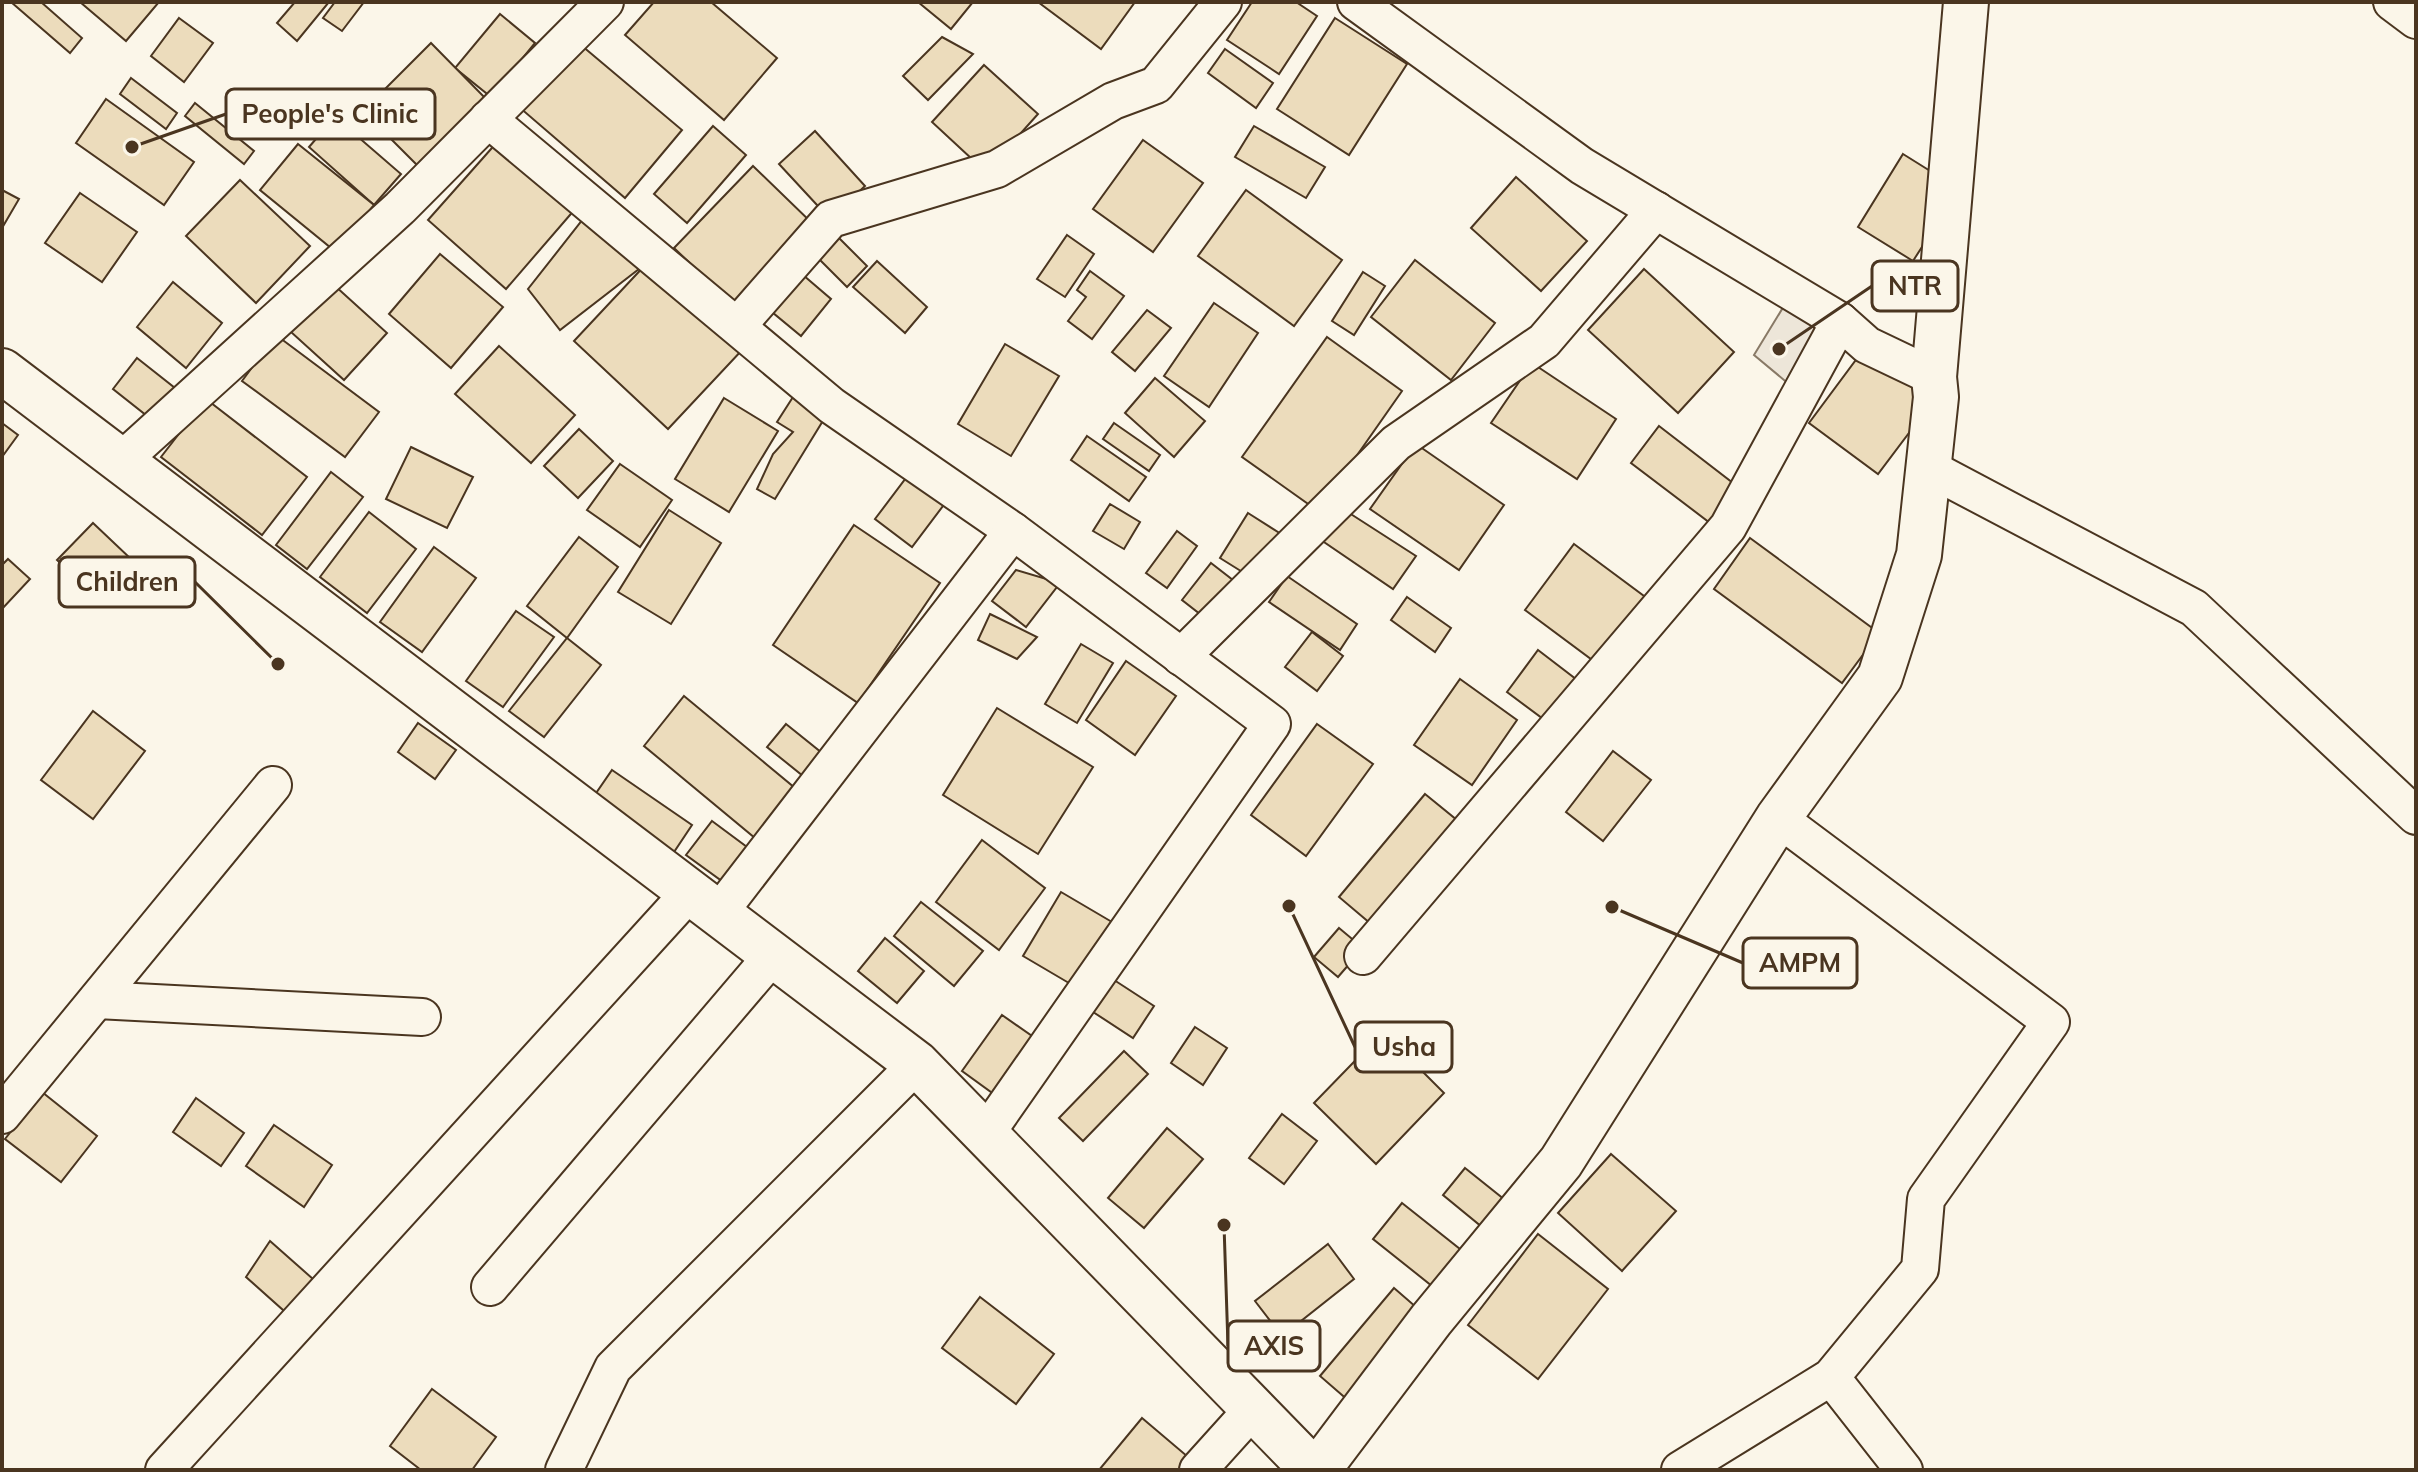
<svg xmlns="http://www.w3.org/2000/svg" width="2418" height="1472" viewBox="0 0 2418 1472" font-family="Mulish,sans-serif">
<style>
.green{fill:#ede6d9;stroke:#887966;stroke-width:2}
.building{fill:#ecdcbc;stroke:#4a3520;stroke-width:2}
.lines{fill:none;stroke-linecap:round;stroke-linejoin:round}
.street-casing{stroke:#4a3520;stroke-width:40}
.secondary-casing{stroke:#4a3520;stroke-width:48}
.primary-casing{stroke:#4a3520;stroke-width:48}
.street{stroke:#fbf6e9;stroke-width:36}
.secondary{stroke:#fbf6e9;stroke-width:44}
.primary{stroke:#fbf6e9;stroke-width:44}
.leader{fill:none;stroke:#4a3520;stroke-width:3}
.callout-dot{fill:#4a3520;stroke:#fbf6e9;stroke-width:3}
.callout{fill:#fbf6e9;stroke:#4a3520;stroke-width:3}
.callout-label{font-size:26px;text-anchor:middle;font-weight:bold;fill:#4a3520}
</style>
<rect width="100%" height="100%" fill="#fbf6e9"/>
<!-- green -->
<path class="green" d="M 1787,301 L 1828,329 L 1790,385 L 1754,355 Z"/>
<!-- building -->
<g class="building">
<path d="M 11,2 L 41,2 L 82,38 L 70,53 Z"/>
<path d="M 80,2 L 159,2 L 126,41 Z"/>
<path d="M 295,2 L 329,2 L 297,41 L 277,23 Z"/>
<path d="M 335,2 L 364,2 L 342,31 L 323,18 Z"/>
<path d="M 654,2 L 711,2 L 777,58 L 724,120 L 625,35 Z"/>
<path d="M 918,2 L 973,2 L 951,29 Z"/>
<path d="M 1038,2 L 1135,2 L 1101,49 Z"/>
<path d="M 1252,2 L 1296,2 L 1317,16 L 1279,74 L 1227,40 Z"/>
<path d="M 500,14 L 535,43 L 491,97 L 455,68 Z"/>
<path d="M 179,18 L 213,43 L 184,82 L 151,56 Z"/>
<path d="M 1335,18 L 1407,64 L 1349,155 L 1277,109 Z"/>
<path d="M 942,37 L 973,54 L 928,100 L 903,76 Z"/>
<path d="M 575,40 L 682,130 L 625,198 L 519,107 Z"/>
<path d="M 431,43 L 492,105 L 425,173 L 363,111 Z"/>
<path d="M 1225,49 L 1273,83 L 1256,108 L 1208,73 Z"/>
<path d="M 984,65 L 1038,114 L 986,172 L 932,122 Z"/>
<path d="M 131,78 L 177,113 L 166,129 L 120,94 Z"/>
<path d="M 106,99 L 194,162 L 164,205 L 76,143 Z"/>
<path d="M 195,103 L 254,151 L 244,164 L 185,116 Z"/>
<path d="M 335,117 L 401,174 L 374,205 L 309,147 Z"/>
<path d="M 713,126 L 746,155 L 687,223 L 654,194 Z"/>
<path d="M 1254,126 L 1325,167 L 1306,198 L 1235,157 Z"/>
<path d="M 815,131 L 865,186 L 830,219 L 779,164 Z"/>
<path d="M 499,140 L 576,208 L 506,289 L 428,220 Z"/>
<path d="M 1143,140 L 1203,183 L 1153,252 L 1093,209 Z"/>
<path d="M 298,144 L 374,205 L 336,252 L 260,190 Z"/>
<path d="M 1903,154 L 1959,189 L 1913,261 L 1858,227 Z"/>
<path d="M 753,166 L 814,225 L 736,307 L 674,248 Z"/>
<path d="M 1516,177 L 1587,241 L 1541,291 L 1471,228 Z"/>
<path d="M 240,180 L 310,246 L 256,303 L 186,236 Z"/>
<path d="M 2,190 L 19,199 L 2,228 Z"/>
<path d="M 1246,190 L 1342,260 L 1294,326 L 1198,256 Z"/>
<path d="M 80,193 L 137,232 L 102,282 L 45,243 Z"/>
<path d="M 587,214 L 648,262 L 560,330 L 528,289 Z"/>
<path d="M 1067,235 L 1094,254 L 1065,297 L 1037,279 Z"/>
<path d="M 838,237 L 867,266 L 847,287 L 817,257 Z"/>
<path d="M 440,254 L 503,307 L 451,368 L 389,314 Z"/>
<path d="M 1415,260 L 1495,323 L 1451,380 L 1371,317 Z"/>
<path d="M 877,261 L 927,307 L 905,333 L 853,287 Z"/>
<path d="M 648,262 L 743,349 L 668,429 L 574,341 Z"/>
<path d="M 1644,269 L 1734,352 L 1678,413 L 1588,330 Z"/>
<path d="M 1090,271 L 1124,296 L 1092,339 L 1068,321 L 1086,297 L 1077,290 Z"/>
<path d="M 1363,272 L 1385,286 L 1354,335 L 1332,321 Z"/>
<path d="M 803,275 L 831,299 L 801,336 L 772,312 Z"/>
<path d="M 173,282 L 222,323 L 186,368 L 137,327 Z"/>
<path d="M 334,285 L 387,333 L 344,380 L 291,332 Z"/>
<path d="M 1214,303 L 1258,333 L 1209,407 L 1164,376 Z"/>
<path d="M 1147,310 L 1171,328 L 1135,371 L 1112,352 Z"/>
<path d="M 276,335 L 379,412 L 345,457 L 242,381 Z"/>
<path d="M 1327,337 L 1402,391 L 1318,511 L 1242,457 Z"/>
<path d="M 1005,344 L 1059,376 L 1011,456 L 958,424 Z"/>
<path d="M 1867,345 L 1936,397 L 1878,474 L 1809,423 Z"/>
<path d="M 499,346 L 575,415 L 531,463 L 455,394 Z"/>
<path d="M 137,358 L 180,392 L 156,423 L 113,389 Z"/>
<path d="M 1532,363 L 1616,419 L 1577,479 L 1491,423 Z"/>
<path d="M 1155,378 L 1205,421 L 1174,457 L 1125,413 Z"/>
<path d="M 800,386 L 832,406 L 775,499 L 757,489 L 773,454 L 793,432 L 777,422 Z"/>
<path d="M 724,398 L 778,431 L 729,512 L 675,479 Z"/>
<path d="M 206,399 L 307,477 L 262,535 L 161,457 Z"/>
<path d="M 2,423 L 18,435 L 2,457 Z"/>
<path d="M 1114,423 L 1160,455 L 1149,471 L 1103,439 Z"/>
<path d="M 1659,426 L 1742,490 L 1714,526 L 1631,463 Z"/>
<path d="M 579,429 L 613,461 L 578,498 L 544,466 Z"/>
<path d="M 1087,436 L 1146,477 L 1129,501 L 1071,460 Z"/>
<path d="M 1416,444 L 1504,505 L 1459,570 L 1370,509 Z"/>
<path d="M 411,447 L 473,477 L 447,528 L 386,499 Z"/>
<path d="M 620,464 L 672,500 L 640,547 L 587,510 Z"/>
<path d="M 331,472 L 363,497 L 307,569 L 276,545 Z"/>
<path d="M 909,474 L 946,502 L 912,547 L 875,519 Z"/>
<path d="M 1110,504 L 1140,522 L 1124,549 L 1093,531 Z"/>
<path d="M 1343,509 L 1416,556 L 1393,589 L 1321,540 Z"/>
<path d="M 669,510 L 721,543 L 671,624 L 618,592 Z"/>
<path d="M 369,512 L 416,549 L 367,613 L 320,577 Z"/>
<path d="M 1248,513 L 1281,534 L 1252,578 L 1220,558 Z"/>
<path d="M 93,523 L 131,559 L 95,596 L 57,560 Z"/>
<path d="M 854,525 L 940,583 L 858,703 L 773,645 Z"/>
<path d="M 1177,531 L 1197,546 L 1167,588 L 1146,573 Z"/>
<path d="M 579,537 L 618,567 L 567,638 L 527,606 Z"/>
<path d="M 1750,538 L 1879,633 L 1842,683 L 1714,589 Z"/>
<path d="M 1574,544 L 1648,599 L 1599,665 L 1525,610 Z"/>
<path d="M 434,547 L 476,578 L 422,652 L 380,622 Z"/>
<path d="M 8,559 L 30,579 L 2,609 L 2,565 Z"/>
<path d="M 1211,563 L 1238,584 L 1209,621 L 1182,600 Z"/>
<path d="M 1016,570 L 1060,583 L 1026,627 L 992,601 Z"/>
<path d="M 1287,576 L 1357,624 L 1340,650 L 1269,602 Z"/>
<path d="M 1407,597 L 1451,628 L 1435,652 L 1391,620 Z"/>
<path d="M 516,611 L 554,637 L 503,707 L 466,681 Z"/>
<path d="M 990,614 L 1037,637 L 1017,659 L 978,640 Z"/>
<path d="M 1312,632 L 1343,656 L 1317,691 L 1285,667 Z"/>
<path d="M 567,638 L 601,665 L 544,737 L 509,711 Z"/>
<path d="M 1081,644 L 1113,663 L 1077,723 L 1045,704 Z"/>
<path d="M 1538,650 L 1581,683 L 1550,724 L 1507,692 Z"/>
<path d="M 1126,661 L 1176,696 L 1135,755 L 1086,720 Z"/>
<path d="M 1460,679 L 1517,720 L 1472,785 L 1414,745 Z"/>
<path d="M 684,696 L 801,793 L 761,843 L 644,746 Z"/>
<path d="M 997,708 L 1093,767 L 1038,854 L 943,795 Z"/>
<path d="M 93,711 L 145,751 L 93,819 L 41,780 Z"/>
<path d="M 418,723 L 456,750 L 435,779 L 398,752 Z"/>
<path d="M 786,724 L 827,757 L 808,780 L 767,747 Z"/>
<path d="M 1317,724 L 1373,764 L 1306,856 L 1251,815 Z"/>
<path d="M 1613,751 L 1651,780 L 1603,841 L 1566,812 Z"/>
<path d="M 612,770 L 692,825 L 672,855 L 592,799 Z"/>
<path d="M 1425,794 L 1463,825 L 1377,929 L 1339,897 Z"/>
<path d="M 712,821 L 751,850 L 726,884 L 686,855 Z"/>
<path d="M 982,840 L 1045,888 L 999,950 L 936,902 Z"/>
<path d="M 1061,892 L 1112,922 L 1074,986 L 1023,956 Z"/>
<path d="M 921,902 L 983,951 L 954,986 L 894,936 Z"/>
<path d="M 1339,928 L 1363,948 L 1338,977 L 1314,957 Z"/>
<path d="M 885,938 L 924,971 L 897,1003 L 858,971 Z"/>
<path d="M 1111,978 L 1154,1006 L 1133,1038 L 1090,1010 Z"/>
<path d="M 1002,1015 L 1042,1043 L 1002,1100 L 962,1071 Z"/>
<path d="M 1195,1027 L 1227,1048 L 1203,1085 L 1171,1063 Z"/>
<path d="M 1383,1032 L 1444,1093 L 1376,1164 L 1314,1103 Z"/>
<path d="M 1124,1051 L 1148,1074 L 1083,1141 L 1059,1118 Z"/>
<path d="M 42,1092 L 97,1136 L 61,1182 L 5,1139 Z"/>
<path d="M 196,1098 L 244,1133 L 221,1166 L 173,1132 Z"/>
<path d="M 1282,1114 L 1317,1141 L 1284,1184 L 1249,1158 Z"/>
<path d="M 274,1125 L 332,1165 L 304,1207 L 246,1166 Z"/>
<path d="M 1167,1128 L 1203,1159 L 1144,1228 L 1108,1198 Z"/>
<path d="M 1611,1154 L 1676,1211 L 1622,1271 L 1558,1213 Z"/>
<path d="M 1465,1168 L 1515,1208 L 1493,1236 L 1443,1195 Z"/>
<path d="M 1402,1203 L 1470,1257 L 1442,1294 L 1373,1239 Z"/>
<path d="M 1538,1234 L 1608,1289 L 1538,1379 L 1468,1325 Z"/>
<path d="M 270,1241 L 322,1287 L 292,1318 L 246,1277 Z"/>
<path d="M 1328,1244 L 1354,1279 L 1282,1336 L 1255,1301 Z"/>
<path d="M 1394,1288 L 1431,1320 L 1357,1408 L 1320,1376 Z"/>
<path d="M 980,1297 L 1054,1354 L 1016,1404 L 942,1348 Z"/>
<path d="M 432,1389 L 496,1437 L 472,1470 L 421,1470 L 390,1446 Z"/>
<path d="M 1142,1418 L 1194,1462 L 1187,1470 L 1099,1470 Z"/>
</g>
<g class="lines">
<defs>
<g id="street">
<path d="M 1356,2 L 1582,166 L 1840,321 L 1867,345 L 1934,377"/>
<path d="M 2392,2 L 2416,20"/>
<path d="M 488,119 L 832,406 L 1013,531 L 1272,724 L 985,1135"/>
<path d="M 738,325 L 831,219 L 997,169 L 1113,101 L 1156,85 L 1223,2"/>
<path d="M 121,461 L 400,208 L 605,2"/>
<path d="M 1927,467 L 2194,608 L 2416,816"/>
<path d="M 1181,657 L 1396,443 L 1544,341 L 1656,210"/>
<path d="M 718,914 L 1013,531"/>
<path d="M 1363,956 L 1728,527 L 1840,321"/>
<path d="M 97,1000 L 422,1017"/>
<path d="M 2,1115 L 273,785"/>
<path d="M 490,1287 L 773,955"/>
<path d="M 1831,1377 L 1904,1470"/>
<path d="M 164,1470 L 690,892"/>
<path d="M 564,1470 L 613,1368 L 917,1064"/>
<path d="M 1198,1470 L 1253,1409"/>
<path d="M 1680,1470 L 1831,1377 L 1920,1269 L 1926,1199 L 2051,1022 L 1778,818"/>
</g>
<path id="secondary" d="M 1318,1470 L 1431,1320 L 1561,1162 L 1778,818 L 1880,677 L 1919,555 L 1936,397 L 1934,377 L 1966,2"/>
<path id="primary" d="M 2,371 L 917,1064 L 1313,1470"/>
</defs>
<!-- street casing -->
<use href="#street" class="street-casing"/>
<!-- secondary casing -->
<use href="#secondary" class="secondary-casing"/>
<!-- primary casing -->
<use href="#primary" class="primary-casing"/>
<!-- street -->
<use href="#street" class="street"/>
<!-- secondary -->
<use href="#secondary" class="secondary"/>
<!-- primary -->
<use href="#primary" class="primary"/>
</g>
<!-- callouts -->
<path class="leader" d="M132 147L226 114M1779 349L1872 286M278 664L195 582M1612 907L1743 963M1289 906L1355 1047M1224 1225L1228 1346"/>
<g class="callout-dot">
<circle cx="132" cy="147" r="8"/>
<circle cx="1779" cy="349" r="8"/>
<circle cx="278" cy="664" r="8"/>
<circle cx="1612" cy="907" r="8"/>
<circle cx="1289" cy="906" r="8"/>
<circle cx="1224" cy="1225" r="8"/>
</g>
<g class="callout">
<rect x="226" y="89" width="209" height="50" rx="8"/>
<rect x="1872" y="261" width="86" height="50" rx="8"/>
<rect x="59" y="557" width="136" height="50" rx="8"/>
<rect x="1743" y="938" width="114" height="50" rx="8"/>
<rect x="1355" y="1022" width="97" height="50" rx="8"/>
<rect x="1228" y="1321" width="92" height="50" rx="8"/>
</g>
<g class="callout-label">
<text x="330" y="123">People's Clinic</text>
<text x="1915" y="295">NTR</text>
<text x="127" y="591">Children</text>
<text x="1800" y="972">AMPM</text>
<text x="1404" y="1056">Usha</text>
<text x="1274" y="1355">AXIS</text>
</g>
<!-- border -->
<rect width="2418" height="1472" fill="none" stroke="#4a3520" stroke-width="8"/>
</svg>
